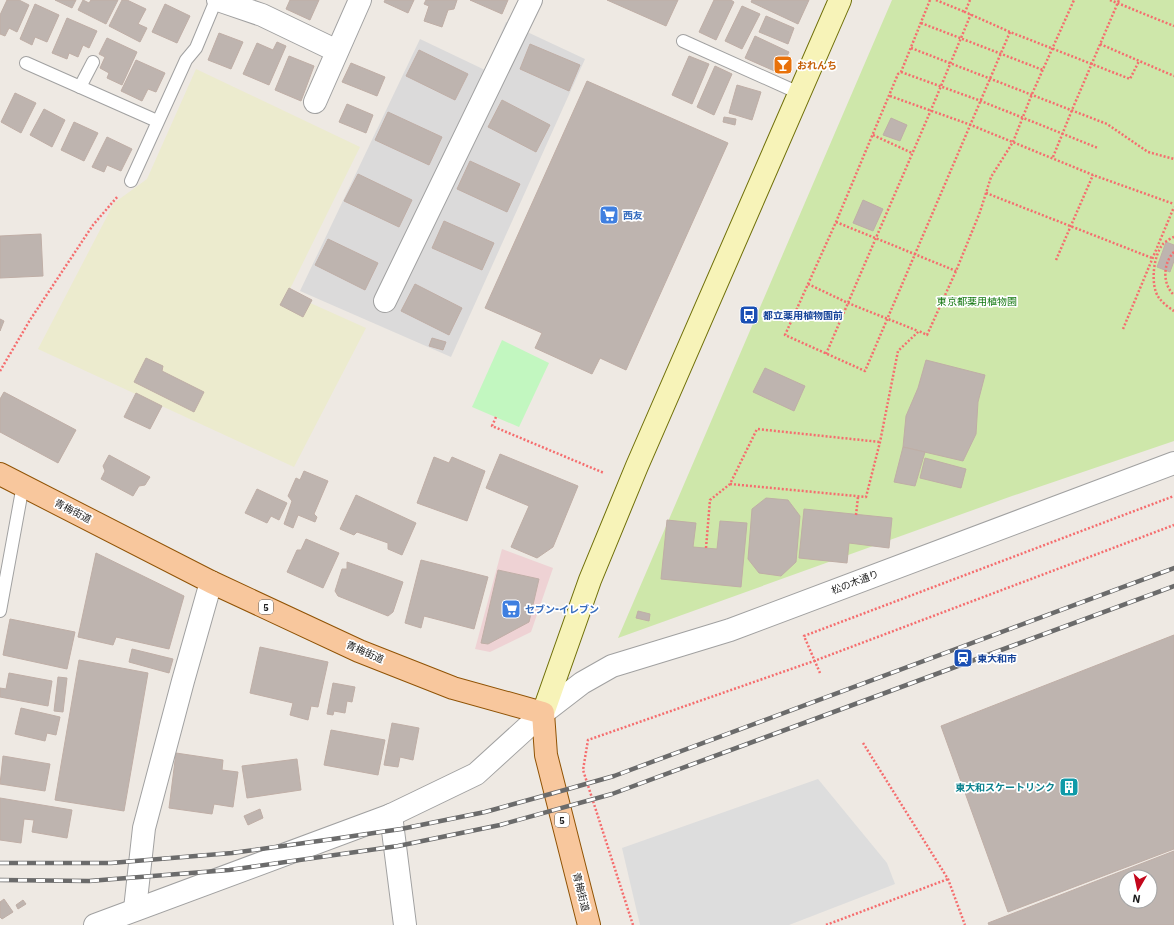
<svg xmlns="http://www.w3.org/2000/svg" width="1174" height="925" viewBox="0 0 1174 925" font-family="'IBM Plex Sans','Noto Sans JP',sans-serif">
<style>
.residential{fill:#dbdada}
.commercial{fill:#eed2d4}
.farmland{fill:#ecebce}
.grass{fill:#cee7aa}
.park{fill:#c2f7c0}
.parking{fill:#ddd}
.building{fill:#beb4af;stroke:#bfaea6;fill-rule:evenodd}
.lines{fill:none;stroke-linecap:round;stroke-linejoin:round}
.service-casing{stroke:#a1a1a1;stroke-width:14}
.minor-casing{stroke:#a1a1a1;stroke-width:24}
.secondary-casing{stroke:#6f6f08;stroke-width:24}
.primary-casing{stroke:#905305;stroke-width:24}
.path{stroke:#f56d6e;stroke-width:2.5;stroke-dasharray:2 2;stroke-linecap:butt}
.service{stroke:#fff;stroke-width:12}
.minor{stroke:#fff;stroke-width:22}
.secondary{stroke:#f7f3b8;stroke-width:22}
.primary{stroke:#f8c79d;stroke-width:22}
.rail-casing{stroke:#6b6b6b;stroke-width:4.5}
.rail{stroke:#fff;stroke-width:3;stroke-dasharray:9;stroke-linecap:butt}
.labels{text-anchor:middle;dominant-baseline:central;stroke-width:3.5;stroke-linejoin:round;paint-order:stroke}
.shield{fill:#fff;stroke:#616161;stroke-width:1}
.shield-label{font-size:9px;font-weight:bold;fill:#1d1d1d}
.food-label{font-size:10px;font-weight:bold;fill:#c56008;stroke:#fff;text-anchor:start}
.shop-label{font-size:10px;font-weight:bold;fill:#366cbe;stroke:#fff;text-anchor:start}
.park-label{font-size:10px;fill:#12770f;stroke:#fff}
.transit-label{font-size:10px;font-weight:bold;fill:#164399;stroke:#fff;text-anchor:start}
.street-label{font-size:10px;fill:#1d1d1d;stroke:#fff}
.culture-label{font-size:10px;font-weight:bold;fill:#0d838f;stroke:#fff;text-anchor:end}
</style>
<rect width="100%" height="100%" fill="#eee9e3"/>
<!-- residential -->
<path class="residential" d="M 506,22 L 585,59 L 451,357 L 300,291 L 420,39 L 485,70 Z"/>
<!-- commercial -->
<path class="commercial" d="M 502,549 L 553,568 L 531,632 L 490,652 L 475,649 Z"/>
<!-- farmland -->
<path class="farmland" d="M 196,69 L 360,147 L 288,293 L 366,328 L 294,467 L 38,349 L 114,203 L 147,179 Z"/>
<!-- grass -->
<path class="grass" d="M 892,0 L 1174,0 L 1174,441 L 1012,496 L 618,638 Z"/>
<!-- park -->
<path class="park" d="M 502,340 L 549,363 L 519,427 L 472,407 Z"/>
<!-- parking -->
<path class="parking" d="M 818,779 L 887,863 L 895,884 L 789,925 L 640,925 L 622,848 Z"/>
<!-- building -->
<g class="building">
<path d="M 7,0 L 19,0 L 29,5 L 17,32 L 9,28 L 5,36 L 0,34 L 0,15 Z"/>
<path d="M 55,0 L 76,0 L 72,8 Z"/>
<path d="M 83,0 L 89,3 L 91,0 L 118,0 L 106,24 L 78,10 Z"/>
<path d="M 122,0 L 127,0 L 146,9 L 138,24 L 147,28 L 140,42 L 109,26 Z"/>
<path d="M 290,0 L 319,0 L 310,20 L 286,9 Z"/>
<path d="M 385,0 L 414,0 L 408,13 L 384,2 Z"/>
<path d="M 426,0 L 457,0 L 454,9 L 448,10 L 442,27 L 424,21 L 429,6 L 424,4 Z"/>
<path d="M 470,0 L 508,0 L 502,14 Z"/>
<path d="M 607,0 L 678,0 L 666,26 Z"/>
<path d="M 714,0 L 731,0 L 734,2 L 716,40 L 699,32 Z"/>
<path d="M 752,0 L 809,0 L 798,24 L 751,2 Z"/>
<path d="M 35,4 L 59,15 L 47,42 L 35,37 L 32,45 L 20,39 Z"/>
<path d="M 165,4 L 190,16 L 177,43 L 152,32 Z"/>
<path d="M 742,6 L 760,14 L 742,49 L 725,41 Z"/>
<path d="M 766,16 L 794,28 L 788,44 L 759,32 Z"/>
<path d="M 67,18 L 97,31 L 89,48 L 83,45 L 78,57 L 69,53 L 67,59 L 52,53 Z"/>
<path d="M 219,33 L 243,42 L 231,69 L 208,60 Z"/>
<path d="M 755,36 L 789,52 L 779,73 L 745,58 Z"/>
<path d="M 107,38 L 137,52 L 122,85 L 107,78 L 109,73 L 100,68 L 105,57 L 99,54 Z"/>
<path d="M 277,42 L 286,46 L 269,85 L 243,74 L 257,43 L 273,50 Z"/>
<path d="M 530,44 L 580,65 L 569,91 L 520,69 Z"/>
<path d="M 419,50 L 468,74 L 455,100 L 406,76 Z"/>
<path d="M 289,56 L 314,66 L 301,101 L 275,90 Z"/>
<path d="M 689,56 L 709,64 L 692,104 L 672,95 Z"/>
<path d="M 136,60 L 165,73 L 156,92 L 148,89 L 142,101 L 121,91 Z"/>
<path d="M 351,63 L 385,77 L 377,96 L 342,82 Z"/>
<path d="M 715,66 L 732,74 L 714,115 L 697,107 Z"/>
<path d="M 587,81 L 728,143 L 626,370 L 600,358 L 592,374 L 535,348 L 542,333 L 485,308 Z"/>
<path d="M 737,85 L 761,92 L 752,120 L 729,113 Z"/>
<path d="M 15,93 L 36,103 L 21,133 L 1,122 Z"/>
<path d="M 502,100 L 550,125 L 536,152 L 488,127 Z"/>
<path d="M 347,104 L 373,115 L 366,133 L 339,122 Z"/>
<path d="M 44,109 L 65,120 L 52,147 L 30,135 Z"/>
<path d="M 388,112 L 442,137 L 429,165 L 375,140 Z"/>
<path d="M 724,117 L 736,119 L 735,125 L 723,122 Z"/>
<path d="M 891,118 L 907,125 L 900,141 L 883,135 Z"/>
<path d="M 74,122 L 98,133 L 84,161 L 61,150 Z"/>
<path d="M 107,137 L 132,149 L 121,171 L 107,165 L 104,172 L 92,167 Z"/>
<path d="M 470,161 L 520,184 L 507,212 L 457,189 Z"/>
<path d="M 358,174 L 412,200 L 399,227 L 344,201 Z"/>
<path d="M 863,200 L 883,209 L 873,231 L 853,223 Z"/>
<path d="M 444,221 L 494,243 L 482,270 L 432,248 Z"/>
<path d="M 41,234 L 43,276 L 0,278 L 0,236 Z"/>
<path d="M 328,239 L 378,263 L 365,290 L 315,265 Z"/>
<path d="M 1166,242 L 1174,245 L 1174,261 L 1170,272 L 1157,267 Z"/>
<path d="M 415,284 L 462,308 L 449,335 L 401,311 Z"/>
<path d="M 289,288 L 312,300 L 303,317 L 280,305 Z"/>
<path d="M 0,319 L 4,321 L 0,331 Z"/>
<path d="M 432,338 L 446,342 L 443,350 L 429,346 Z"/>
<path d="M 146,358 L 163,366 L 162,371 L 204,392 L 194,412 L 134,382 Z"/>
<path d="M 926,360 L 985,375 L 978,402 L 976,434 L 963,461 L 903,447 L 906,416 L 918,388 Z"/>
<path d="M 765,368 L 805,386 L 794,411 L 753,392 Z"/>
<path d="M 4,392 L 76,430 L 58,463 L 0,432 L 0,399 Z"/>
<path d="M 136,393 L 162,406 L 150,429 L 124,417 Z"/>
<path d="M 903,447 L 925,452 L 915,486 L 894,482 Z"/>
<path d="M 500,454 L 578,486 L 553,547 L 537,558 L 511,547 L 529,506 L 486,488 Z"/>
<path d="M 109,455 L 150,477 L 145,485 L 139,486 L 133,496 L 101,479 L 105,471 L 103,466 Z"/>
<path d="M 434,457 L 449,463 L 452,457 L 485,471 L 467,521 L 417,503 Z"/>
<path d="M 925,458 L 966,469 L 961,488 L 920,478 Z"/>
<path d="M 304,471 L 328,481 L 314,514 L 317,517 L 315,522 L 298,515 L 293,528 L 284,524 L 292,501 L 288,496 L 296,478 L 300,480 Z"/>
<path d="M 257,489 L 287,503 L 279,520 L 271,516 L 267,523 L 245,513 Z"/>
<path d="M 356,495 L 416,523 L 402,555 L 388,549 L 388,543 L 357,532 L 354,535 L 340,529 Z"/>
<path d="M 766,498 L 788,500 L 800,516 L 796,562 L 781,576 L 759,573 L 748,559 L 752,509 Z"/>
<path d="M 804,509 L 892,518 L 889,548 L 849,543 L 847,563 L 799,558 Z"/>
<path d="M 667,520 L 696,523 L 693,547 L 717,549 L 720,521 L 747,523 L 741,587 L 661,579 Z"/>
<path d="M 306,539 L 339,553 L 323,588 L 287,572 L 297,550 L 301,550 Z"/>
<path d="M 96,553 L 184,596 L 169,649 L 116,637 L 113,645 L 78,637 Z"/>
<path d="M 421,560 L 488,577 L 474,629 L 424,616 L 421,628 L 405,623 Z"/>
<path d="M 347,562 L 403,582 L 393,612 L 388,616 L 338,596 L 335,591 L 342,569 L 347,569 Z"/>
<path d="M 498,570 L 539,579 L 529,622 L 488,644 L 481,643 Z"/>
<path d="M 638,611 L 650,614 L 649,621 L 636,618 Z"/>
<path d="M 10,619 L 75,632 L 67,669 L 3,655 Z"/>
<path d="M 1174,635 L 1174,849 L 1008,912 L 941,726 Z"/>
<path d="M 260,647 L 328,662 L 318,707 L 311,706 L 308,720 L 290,715 L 293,703 L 250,693 Z"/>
<path d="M 132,649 L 173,659 L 169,673 L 129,662 Z"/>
<path d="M 79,660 L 148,673 L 124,811 L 55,800 Z"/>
<path d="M 9,673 L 52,681 L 48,706 L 0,697 L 0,688 L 6,689 Z"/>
<path d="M 58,677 L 67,678 L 63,712 L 54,711 Z"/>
<path d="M 333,683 L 355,687 L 352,702 L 347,701 L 345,713 L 334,711 L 333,715 L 327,714 Z"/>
<path d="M 21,708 L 60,717 L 56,735 L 47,733 L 45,741 L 15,734 Z"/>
<path d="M 392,723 L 419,728 L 413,760 L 400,757 L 398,767 L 384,765 Z"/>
<path d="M 331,730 L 385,740 L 378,775 L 324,765 Z"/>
<path d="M 176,753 L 223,760 L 222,770 L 238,772 L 233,807 L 214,804 L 212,814 L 169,808 Z"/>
<path d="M 3,756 L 50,764 L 45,791 L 0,784 Z"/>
<path d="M 297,759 L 301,790 L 247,798 L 242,766 Z"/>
<path d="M 0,798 L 72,810 L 67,838 L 32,832 L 34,820 L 24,819 L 21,843 L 0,840 Z"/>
<path d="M 260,809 L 263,818 L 248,825 L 244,816 Z"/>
<path d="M 1174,851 L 1174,925 L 989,925 L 988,923 ZM 1126,877 L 1150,877 L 1150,901 L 1126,901 Z"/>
<path d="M 4,899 L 13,912 L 2,919 L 0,917 L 0,902 Z"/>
<path d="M 23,900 L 26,904 L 18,909 L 16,905 Z"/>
</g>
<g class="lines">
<defs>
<g id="service">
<path d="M 683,41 L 799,93"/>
<path d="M 26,63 L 157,121"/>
<path d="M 80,87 L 93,62"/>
<path d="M 131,181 L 186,60 L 196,48 L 216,0"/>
<path d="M 0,611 L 23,485"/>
</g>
<g id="minor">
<path d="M 218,0 L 262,15 L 337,51"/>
<path d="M 315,102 L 360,0"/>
<path d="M 385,301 L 531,0"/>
<path d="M 391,815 L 405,925"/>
<path d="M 135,909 L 144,828 L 183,681 L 211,582"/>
<path d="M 95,925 L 391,815 L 476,774 L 543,713 L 582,683 L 612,666 L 730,630 L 1174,463"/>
</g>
<path id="secondary" d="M 543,713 L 590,580 L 637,466 L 840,0"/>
<path id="primary" d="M 0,474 L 211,582 L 359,651 L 453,688 L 543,713 L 546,755 L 589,925"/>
</defs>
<!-- service casing -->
<use href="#service" class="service-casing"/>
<!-- minor casing -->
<use href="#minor" class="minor-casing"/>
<!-- secondary casing -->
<use href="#secondary" class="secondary-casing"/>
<!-- primary casing -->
<use href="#primary" class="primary-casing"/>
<!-- path -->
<g class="path">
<path d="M 930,0 L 901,72 L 898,74 L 836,222 L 785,335 L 865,371 L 1010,32"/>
<path d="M 936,0 L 965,12"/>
<path d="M 970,0 L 965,12 L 1010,32 L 1130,79 L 1139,61"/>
<path d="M 1110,0 L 1174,26"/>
<path d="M 921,23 L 1043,70"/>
<path d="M 1100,44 L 1174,76"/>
<path d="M 911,48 L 1107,124 L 1148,152 L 1174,159"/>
<path d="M 901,72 L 981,101 L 1098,148"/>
<path d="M 890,96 L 971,125 L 1093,175 L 1174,204"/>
<path d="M 873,135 L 912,153"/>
<path d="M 1053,157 L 1072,110 L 1119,0"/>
<path d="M 986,193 L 1152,258"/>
<path d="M 836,222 L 956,271"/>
<path d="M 1174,237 C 1171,238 1166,241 1163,244 C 1153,256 1150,286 1159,298 C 1163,303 1169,308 1174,311"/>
<path d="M 1174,252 C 1163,263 1162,284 1174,295"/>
<path d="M 1056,260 L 1093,175"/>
<path d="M 808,284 L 848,303 L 918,331"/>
<path d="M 1123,329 L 1174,207"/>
<path d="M 826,354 L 931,110 L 971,14"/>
<path d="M 0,371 L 30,320 L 93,225 L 118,196"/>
<path d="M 496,417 L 492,426 L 604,473"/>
<path d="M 730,484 L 866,497 L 880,442 L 898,351 L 919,331 L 927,335 L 956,271 L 980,212 L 991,177 L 1013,142 L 1032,94 L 1074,0"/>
<path d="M 856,515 L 858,497"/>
<path d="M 706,548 L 710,500 L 730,484 L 757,429 L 880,442"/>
<path d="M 820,673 L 804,636 L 1174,496"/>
<path d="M 863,743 L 948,879 L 965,925"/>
<path d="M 633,925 L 583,770 L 588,740 L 814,661 L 1174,525"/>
<path d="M 826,925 L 948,879"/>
</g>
<!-- service -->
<use href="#service" class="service"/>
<!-- minor -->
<use href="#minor" class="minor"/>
<!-- secondary -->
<use href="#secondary" class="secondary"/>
<!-- primary -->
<use href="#primary" class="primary"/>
<defs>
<g id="rail">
<path d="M 0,863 L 111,863 L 232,853 L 333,839 L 401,829 L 485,812 L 561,791 L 614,776 L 1174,568"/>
<path d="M 0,880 L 89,881 L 229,870 L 398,846 L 500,825 L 612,794 L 1174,586"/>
</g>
</defs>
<!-- rail casing -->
<use href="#rail" class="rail-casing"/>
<!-- rail -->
<use href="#rail" class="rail"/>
</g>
<!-- icons -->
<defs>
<symbol id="bar-square" viewBox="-11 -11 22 22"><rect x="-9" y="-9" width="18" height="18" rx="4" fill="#e8710a" stroke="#fff"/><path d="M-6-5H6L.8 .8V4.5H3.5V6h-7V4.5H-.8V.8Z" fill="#fff"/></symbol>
<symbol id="supermarket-square" viewBox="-11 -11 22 22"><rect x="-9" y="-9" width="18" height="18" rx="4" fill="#3f7fe0" stroke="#fff"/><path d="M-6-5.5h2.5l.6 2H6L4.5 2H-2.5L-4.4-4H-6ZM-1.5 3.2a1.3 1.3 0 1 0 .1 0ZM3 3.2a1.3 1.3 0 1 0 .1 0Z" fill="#fff"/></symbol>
<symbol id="bus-square" viewBox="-11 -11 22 22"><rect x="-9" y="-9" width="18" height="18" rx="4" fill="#1a4fb4" stroke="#fff"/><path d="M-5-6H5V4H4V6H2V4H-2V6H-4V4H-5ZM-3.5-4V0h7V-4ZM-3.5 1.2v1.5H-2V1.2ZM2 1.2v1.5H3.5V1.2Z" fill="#fff"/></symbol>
<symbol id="station-square" viewBox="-11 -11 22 22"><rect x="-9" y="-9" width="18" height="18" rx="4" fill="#1a4fb4" stroke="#fff"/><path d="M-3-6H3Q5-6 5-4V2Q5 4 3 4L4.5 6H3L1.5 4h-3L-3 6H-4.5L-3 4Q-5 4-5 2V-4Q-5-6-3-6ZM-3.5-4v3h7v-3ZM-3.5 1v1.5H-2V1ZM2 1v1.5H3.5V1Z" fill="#fff"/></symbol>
<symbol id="building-square" viewBox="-11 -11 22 22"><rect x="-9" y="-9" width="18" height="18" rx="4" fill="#0f9aa8" stroke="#fff"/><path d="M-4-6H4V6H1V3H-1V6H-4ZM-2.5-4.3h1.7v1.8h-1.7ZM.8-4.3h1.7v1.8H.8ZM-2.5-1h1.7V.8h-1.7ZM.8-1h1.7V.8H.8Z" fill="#fff"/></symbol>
</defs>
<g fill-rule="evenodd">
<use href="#bar-square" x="772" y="54" width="22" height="22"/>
<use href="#supermarket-square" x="598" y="204" width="22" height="22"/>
<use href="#bus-square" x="738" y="304" width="22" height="22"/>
<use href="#supermarket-square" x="500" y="598" width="22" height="22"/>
<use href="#station-square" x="952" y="647" width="22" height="22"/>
<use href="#building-square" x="1058" y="776" width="22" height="22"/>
</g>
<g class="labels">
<!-- shield labels -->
<g class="shield">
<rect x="259" y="600" width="14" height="14" rx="3"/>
<rect x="555" y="813" width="14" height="14" rx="3"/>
</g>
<g class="shield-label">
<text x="266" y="607">5</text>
<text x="562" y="820">5</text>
</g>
<!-- food labels -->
<g class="food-label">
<text x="797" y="65">おれんち</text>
</g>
<!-- shop labels -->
<g class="shop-label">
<text x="623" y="215">西友</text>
<text x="525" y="609">セブン-イレブン</text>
</g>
<!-- park labels -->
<g class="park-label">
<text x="977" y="301">東京都薬用植物園</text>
</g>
<!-- transit labels -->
<g class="transit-label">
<text x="763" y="315">都立薬用植物園前</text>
<text x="977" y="658">東大和市</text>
</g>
<!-- street labels -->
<g class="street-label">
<text transform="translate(73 511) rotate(27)">青梅街道</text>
<text transform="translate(855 582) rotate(-21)">松の木通り</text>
<text transform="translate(365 652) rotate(23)">青梅街道</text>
<text transform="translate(581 892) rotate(76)">青梅街道</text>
</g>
<!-- culture labels -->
<g class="culture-label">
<text x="1055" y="787">東大和スケートリンク</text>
</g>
</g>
<!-- north arrow -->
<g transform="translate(1138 889) rotate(189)"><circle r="19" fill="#ffffff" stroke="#a5a5a5"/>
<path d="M0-3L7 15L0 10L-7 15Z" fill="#c3071c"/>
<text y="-6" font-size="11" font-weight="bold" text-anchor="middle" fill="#1d1d1d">N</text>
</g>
</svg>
